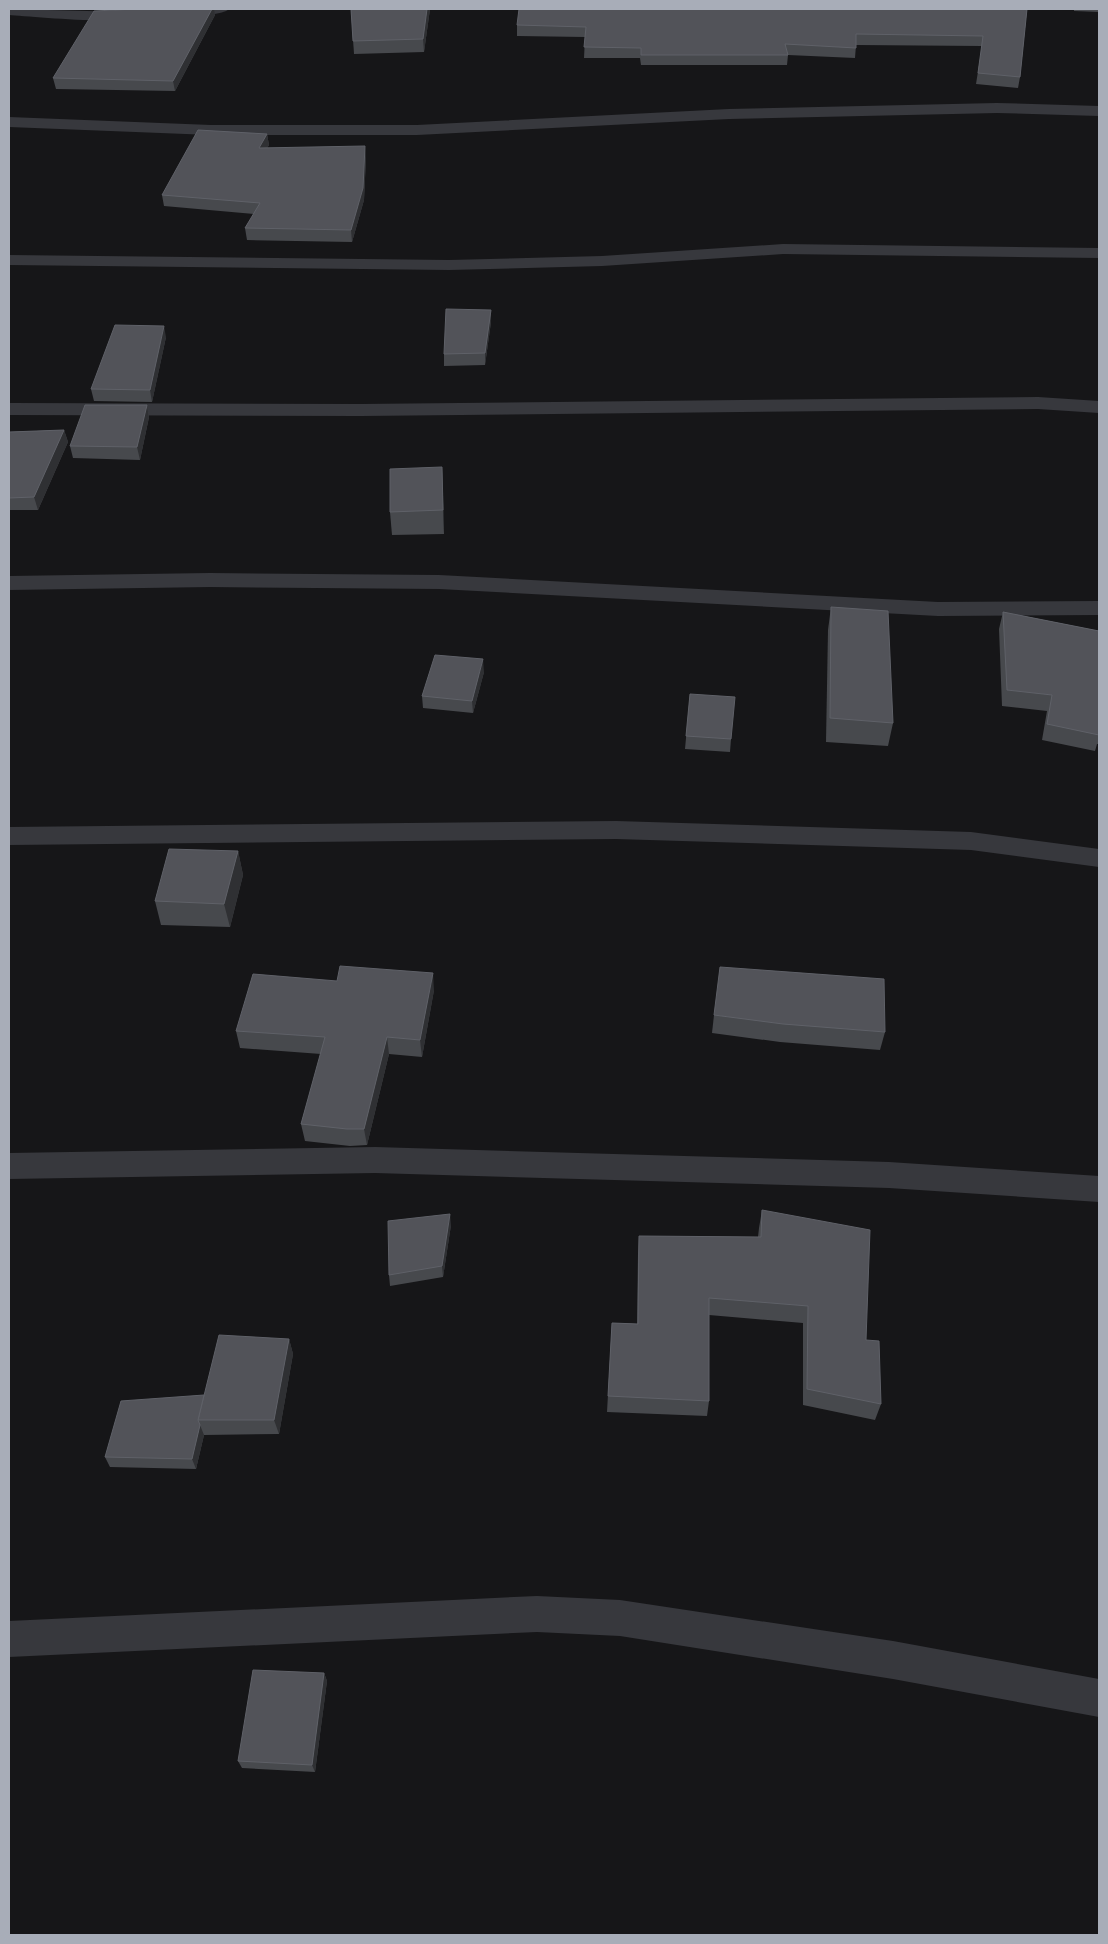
<svg xmlns="http://www.w3.org/2000/svg" width="1108" height="1944" viewBox="0 0 1108 1944" font-family="Ubuntu,sans-serif">
<style>
.lines{fill:none;stroke-linecap:round;stroke-linejoin:round}
.street{fill:#37383d;fill-rule:evenodd}
.wall{fill:#47494d}
.shaded-wall{fill:#2f3033}
.building{fill:#525359;stroke:#5f6168}
</style>
<rect width="100%" height="100%" fill="#161618"/>
<g class="lines">
<!-- street -->
<g class="street">
<path d="M 9,9 L 127,12 L 134,16 C 126,26 27,16 9,15 Z"/>
<path d="M 173,9 L 229,9 C 223,16 176,19 170,12 Z"/>
<path d="M 997,103 L 1099,106 L 1099,116 L 997,113 L 729,119 L 417,135 L 211,135 L 9,127 L 9,117 L 211,125 L 417,125 L 729,109 Z"/>
<path d="M 783,244 L 1099,248 L 1099,258 L 783,254 L 602,266 L 449,270 L 9,265 L 9,255 L 449,260 L 602,256 Z"/>
<path d="M 1038,397 L 1099,401 L 1099,413 L 1038,409 L 361,416 L 9,415 L 9,403 L 361,404 Z"/>
<path d="M 210,573 L 439,575 L 938,602 L 1099,601 L 1099,615 L 938,616 L 439,589 L 210,587 L 9,590 L 9,576 Z"/>
<path d="M 616,821 L 971,832 L 1099,849 L 1099,867 L 971,850 L 616,839 L 9,845 L 9,827 Z"/>
<path d="M 375,1147 L 889,1162 L 1099,1176 L 1099,1202 L 889,1188 L 375,1173 L 9,1179 L 9,1153 Z"/>
<path d="M 537,1596 L 620,1600 L 893,1641 L 1099,1679 L 1099,1717 L 893,1679 L 620,1636 L 537,1632 L 9,1657 L 9,1621 Z"/>
</g>
</g>
<!-- wall -->
<g class="wall">
<path d="M 102,9 L 212,9 L 215,15 L 175,91 L 56,89 L 53,78 L 122,9 L 102,10 Z"/>
<path d="M 351,9 L 430,9 L 424,52 L 354,54 Z"/>
<path d="M 1027,9 L 1020,77 L 1018,88 L 976,84 L 982,46 L 856,45 L 855,58 L 788,55 L 787,65 L 641,65 L 640,58 L 584,58 L 585,37 L 517,36 L 517,25 Z"/>
<path d="M 1074,9 L 1099,9 L 1099,12 L 1074,11 Z"/>
<path d="M 267,134 L 269,145 L 267,148 L 366,157 L 364,200 L 352,242 L 247,240 L 245,228 L 254,214 L 164,206 L 162,195 Z"/>
<path d="M 491,310 L 491,322 L 485,365 L 444,366 L 444,354 Z"/>
<path d="M 166,337 L 152,402 L 94,401 L 91,389 Z"/>
<path d="M 147,405 L 149,417 L 140,460 L 73,458 L 70,446 Z"/>
<path d="M 64,430 L 68,442 L 38,510 L 9,510 L 9,432 Z"/>
<path d="M 442,467 L 444,534 L 392,535 L 390,512 Z"/>
<path d="M 831,607 L 893,723 L 888,746 L 826,742 L 828,630 Z"/>
<path d="M 1003,612 L 1099,631 L 1099,744 L 1097,744 L 1095,751 L 1042,740 L 1047,711 L 1002,706 L 999,629 Z"/>
<path d="M 484,672 L 473,713 L 423,708 L 422,696 Z"/>
<path d="M 690,694 L 731,739 L 730,752 L 685,749 Z"/>
<path d="M 238,851 L 243,875 L 230,927 L 161,925 L 155,901 Z"/>
<path d="M 434,990 L 422,1057 L 389,1054 L 367,1145 L 350,1146 L 305,1141 L 301,1124 L 321,1054 L 240,1048 L 236,1031 Z"/>
<path d="M 714,1015 L 885,1032 L 880,1050 L 780,1042 L 712,1033 Z"/>
<path d="M 762,1210 L 866,1340 L 881,1404 L 875,1420 L 803,1405 L 803,1323 L 709,1315 L 709,1401 L 707,1416 L 607,1412 L 612,1323 L 637,1324 L 638,1253 L 639,1236 L 758,1237 L 759,1228 Z"/>
<path d="M 451,1225 L 443,1277 L 390,1286 L 389,1275 Z"/>
<path d="M 289,1339 L 293,1354 L 279,1434 L 204,1435 L 196,1469 L 110,1467 L 105,1457 L 204,1395 Z"/>
<path d="M 324,1673 L 327,1681 L 315,1772 L 242,1768 L 238,1761 Z"/>
</g>
<!-- shaded-wall -->
<g class="shaded-wall">
<path d="M 212,9 L 214,9 L 215,15 L 175,91 L 173,81 Z"/>
<path d="M 427,9 L 430,9 L 424,52 L 423,39 Z"/>
<path d="M 267,134 L 269,145 L 261,159 L 259,148 Z"/>
<path d="M 365,146 L 366,157 L 364,200 L 352,242 L 351,230 Z"/>
<path d="M 491,310 L 491,322 L 485,365 L 485,353 Z"/>
<path d="M 164,326 L 166,337 L 152,402 L 150,390 Z"/>
<path d="M 147,405 L 149,417 L 140,460 L 137,447 Z"/>
<path d="M 64,430 L 68,442 L 38,510 L 34,497 Z"/>
<path d="M 442,467 L 443,491 L 444,534 L 443,510 Z"/>
<path d="M 483,659 L 484,672 L 473,713 L 472,701 Z"/>
<path d="M 238,851 L 243,875 L 230,927 L 224,904 Z"/>
<path d="M 433,973 L 434,990 L 422,1057 L 420,1040 Z"/>
<path d="M 387,1037 L 389,1054 L 367,1145 L 364,1129 Z"/>
<path d="M 450,1214 L 451,1225 L 443,1277 L 442,1266 Z"/>
<path d="M 289,1339 L 293,1354 L 279,1434 L 274,1420 Z"/>
<path d="M 200,1425 L 204,1435 L 196,1469 L 192,1459 Z"/>
<path d="M 324,1673 L 327,1681 L 315,1772 L 312,1765 Z"/>
</g>
<!-- building -->
<g class="building">
<path d="M 136,9 L 212,9 L 173,81 L 53,78 L 94,11 Z"/>
<path d="M 351,9 L 427,9 L 423,39 L 353,41 Z"/>
<path d="M 519,9 L 1027,9 L 1020,77 L 978,73 L 983,36 L 856,34 L 856,48 L 785,44 L 788,55 L 641,55 L 641,48 L 584,47 L 586,27 L 517,25 Z"/>
<path d="M 198,130 L 267,134 L 259,148 L 365,146 L 363,188 L 351,230 L 245,228 L 260,203 L 162,195 Z"/>
<path d="M 446,309 L 491,310 L 485,353 L 444,354 Z"/>
<path d="M 115,325 L 164,326 L 150,390 L 91,389 Z"/>
<path d="M 85,405 L 147,405 L 137,447 L 70,446 Z"/>
<path d="M 64,430 L 34,497 L 9,498 L 9,432 Z"/>
<path d="M 442,467 L 443,510 L 390,512 L 390,469 Z"/>
<path d="M 831,607 L 888,611 L 893,723 L 830,718 Z"/>
<path d="M 1003,612 L 1099,631 L 1099,735 L 1047,724 L 1052,695 L 1007,690 Z"/>
<path d="M 435,655 L 483,659 L 472,701 L 422,696 Z"/>
<path d="M 690,694 L 735,697 L 731,739 L 686,736 Z"/>
<path d="M 169,849 L 238,851 L 224,904 L 155,901 Z"/>
<path d="M 340,966 L 433,973 L 420,1040 L 387,1037 L 364,1129 L 347,1129 L 301,1124 L 325,1037 L 236,1031 L 253,974 L 337,981 Z"/>
<path d="M 720,967 L 884,979 L 885,1032 L 783,1024 L 714,1015 Z"/>
<path d="M 762,1210 L 870,1230 L 866,1340 L 879,1341 L 881,1404 L 807,1389 L 808,1306 L 709,1298 L 709,1401 L 608,1396 L 612,1323 L 638,1324 L 639,1236 L 761,1237 Z"/>
<path d="M 450,1214 L 442,1266 L 389,1275 L 388,1221 Z"/>
<path d="M 219,1335 L 289,1339 L 274,1420 L 198,1420 Z"/>
<path d="M 204,1395 L 198,1420 L 200,1425 L 192,1459 L 105,1457 L 121,1401 Z"/>
<path d="M 253,1670 L 324,1673 L 312,1765 L 238,1761 Z"/>
</g>
<!-- border -->
<rect width="1108" height="1944" fill="none" stroke="#a8adb8" stroke-width="20"/>
</svg>
